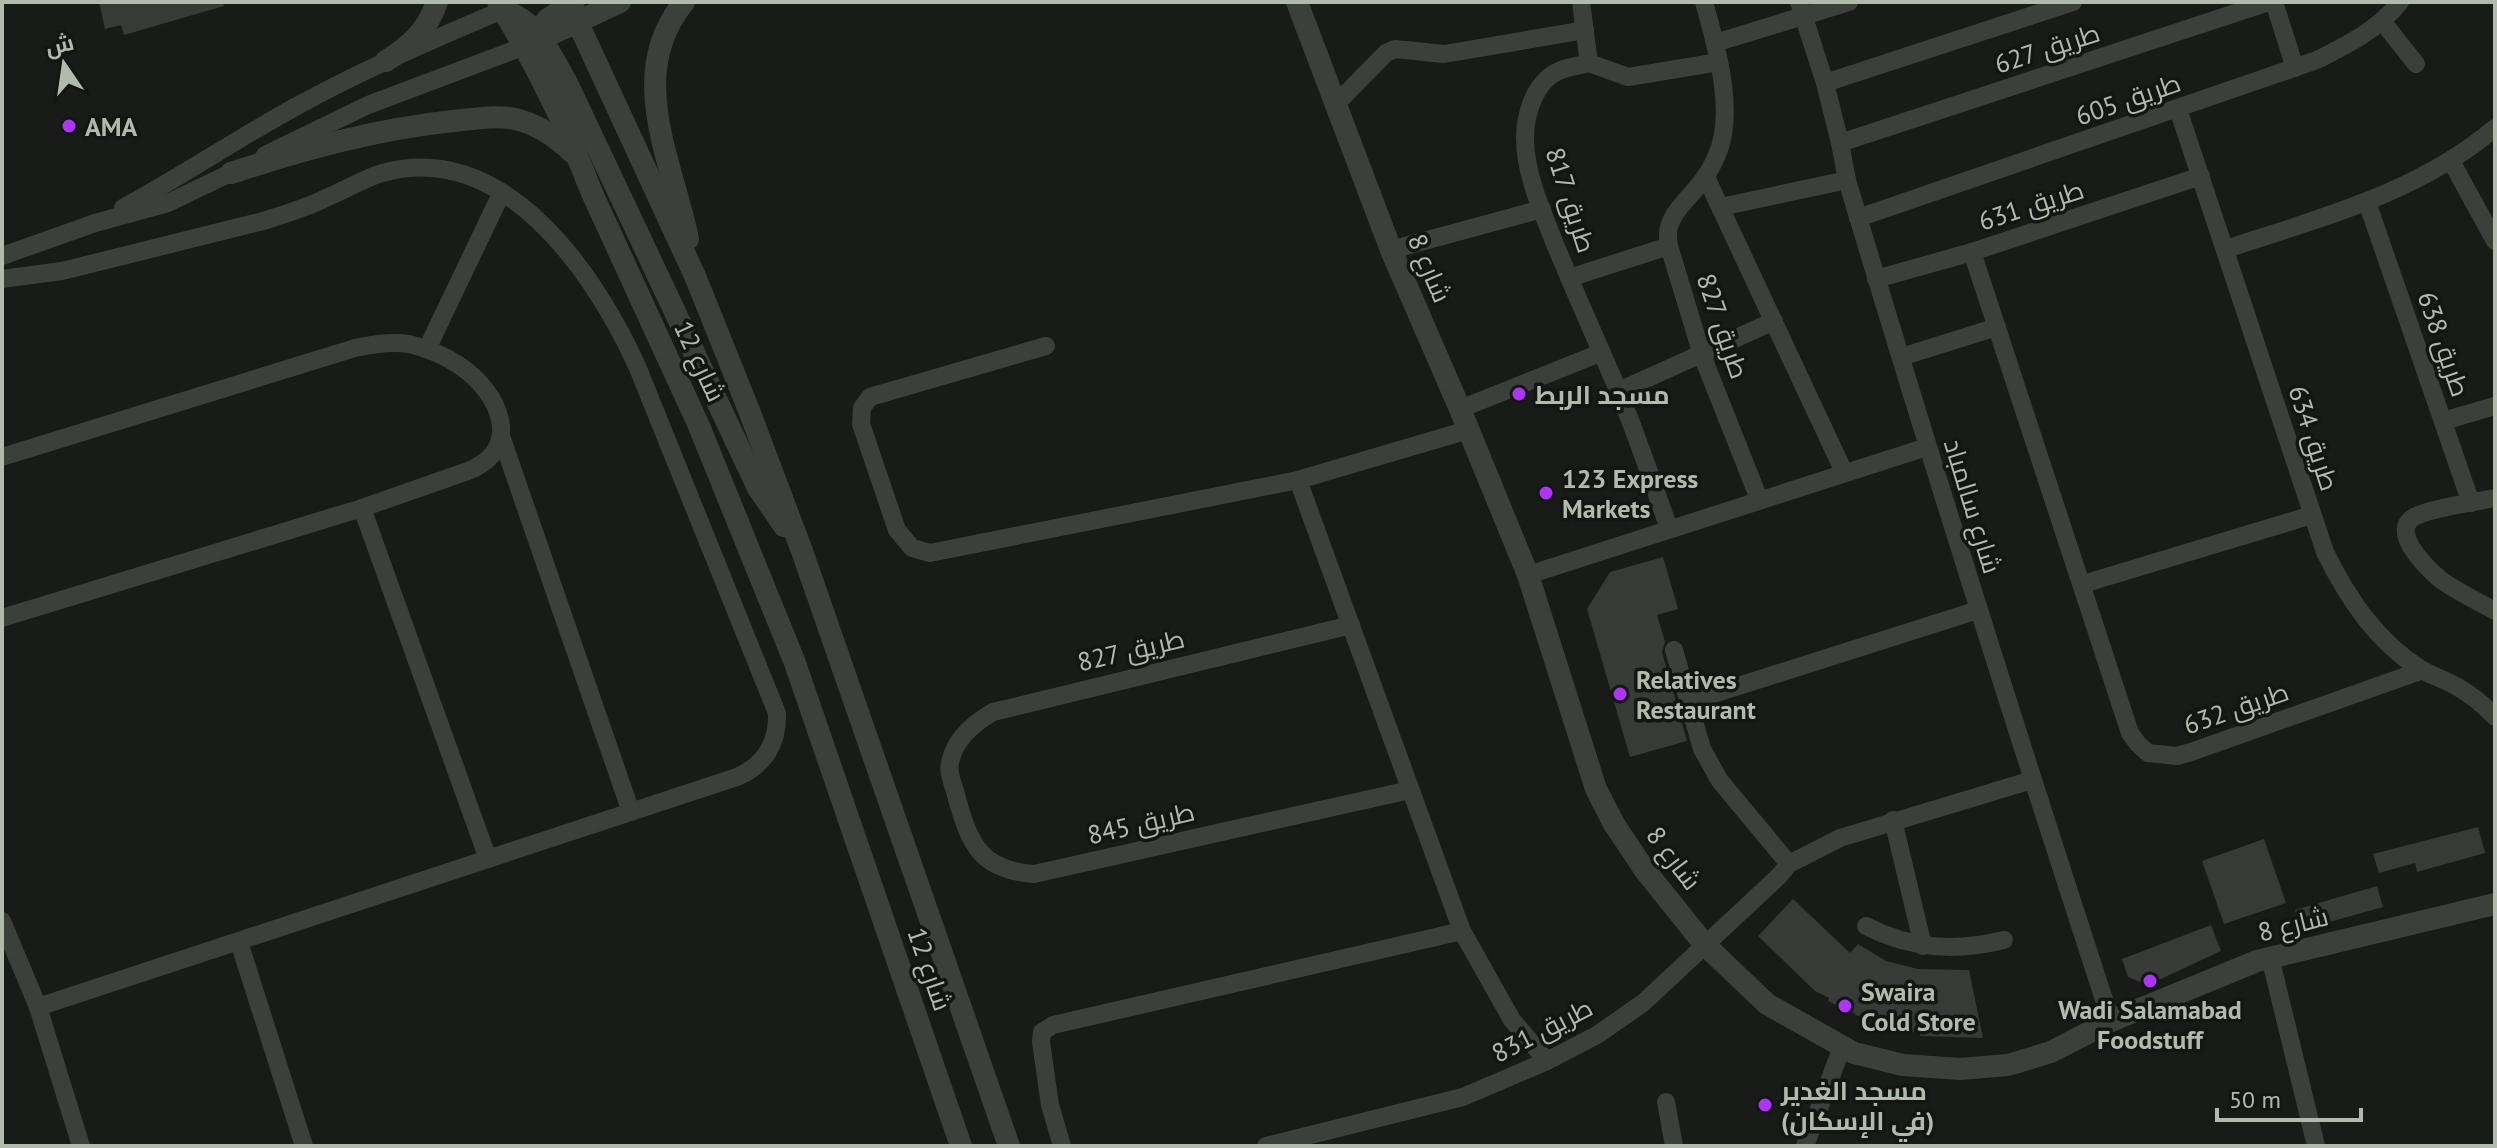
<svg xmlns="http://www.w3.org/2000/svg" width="2497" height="1148" viewBox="0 0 2497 1148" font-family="'PT Sans',Cairo,sans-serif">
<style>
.building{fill:#373a36}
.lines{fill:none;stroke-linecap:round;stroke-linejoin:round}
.minor{stroke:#3b413a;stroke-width:18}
.tertiary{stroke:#3b413a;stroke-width:22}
.poi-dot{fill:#ae35f7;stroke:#141614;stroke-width:3}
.labels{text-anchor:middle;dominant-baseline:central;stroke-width:7;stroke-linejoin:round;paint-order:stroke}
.street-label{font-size:26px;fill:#b1bbab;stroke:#141614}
.poi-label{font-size:26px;font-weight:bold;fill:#b1bbab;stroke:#141614;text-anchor:start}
</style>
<rect width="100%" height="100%" fill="#191b19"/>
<!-- building -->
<g class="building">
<path d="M 99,2 L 223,2 L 224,6 L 124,35 L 121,25 L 105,29 Z"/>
<path d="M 1663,557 L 1678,609 L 1657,615 L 1665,642 L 1662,652 L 1687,741 L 1630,757 L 1587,609 L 1610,572 Z"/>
<path d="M 2478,827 L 2485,853 L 2417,872 L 2415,863 L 2379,873 L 2373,854 Z"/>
<path d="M 2264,839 L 2286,903 L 2224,924 L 2202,861 Z"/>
<path d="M 2377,886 L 2383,907 L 2301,930 L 2295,910 Z"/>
<path d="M 1793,899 L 1850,953 L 1858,944 L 1886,961 L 1918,969 L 1969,970 L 1983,1038 L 1920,1036 L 1920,1034 L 1855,1015 L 1856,1014 L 1828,1001 L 1829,998 L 1815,991 L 1758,936 Z"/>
<path d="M 2211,925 L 2221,951 L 2148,985 L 2128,977 L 2122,959 Z"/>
</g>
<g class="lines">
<!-- minor -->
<g class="minor">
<path d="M 1581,2 L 1589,63 C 1576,66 1560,68 1549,77 C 1532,91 1525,118 1525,138 C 1525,174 1542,211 1555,244 C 1575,293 1597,341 1618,390 C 1637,435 1652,482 1669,528"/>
<path d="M 1704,2 C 1716,46 1736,111 1717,155 C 1714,162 1710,170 1705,177 C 1695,193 1674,208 1669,227 C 1667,233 1668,239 1669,246 L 1702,355 L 1759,499"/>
<path d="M 1799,2 L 1825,83 L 1840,143 L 1847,180 C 1931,462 2020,742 2111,1021"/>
<path d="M 2274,2 L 2295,68"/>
<path d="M 2382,21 L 2416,64"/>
<path d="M 1715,43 L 1849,2"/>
<path d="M 1589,63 L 1628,77 L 1719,62"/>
<path d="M 1825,83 L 2073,2"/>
<path d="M 1336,104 L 1386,53 L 1395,49 L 1444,54 L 1585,30"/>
<path d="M 2178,109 L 2325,552 C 2348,599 2377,642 2422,670 C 2433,676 2445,680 2456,686 C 2470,694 2484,705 2495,717"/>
<path d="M 1840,143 L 2269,2"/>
<path d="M 265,155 L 368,105 L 525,46"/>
<path d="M 2451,161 L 2495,241"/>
<path d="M 1706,177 L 1844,472"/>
<path d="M 2367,202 L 2471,503"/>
<path d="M 1721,207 L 1847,180"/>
<path d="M 123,208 C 182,176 238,138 297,106 C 364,69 433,39 503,10"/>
<path d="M 1858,218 L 2317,60 C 2347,45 2379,29 2400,2"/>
<path d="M 2226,249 C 2320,218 2418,193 2495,128"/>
<path d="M 1391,250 L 1542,209"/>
<path d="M 1972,252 L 2130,733 L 2138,744 L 2148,753 L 2177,756 L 2191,752 L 2423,670"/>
<path d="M 2,256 L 95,223 L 168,203 L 243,167"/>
<path d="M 1569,278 L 1669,246"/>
<path d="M 2,279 L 62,271 L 263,221 C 285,214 306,208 326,198 C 345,190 363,179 382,173 C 504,139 594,272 637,366 L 777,713 C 778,743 765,765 737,777 L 38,1007 L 81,1146"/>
<path d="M 1876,279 L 1972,252 L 2201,176"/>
<path d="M 1046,346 L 870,397 L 862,408 L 861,424 L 897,530 L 912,548 L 930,553 L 1298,480 L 1468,430"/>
<path d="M 427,349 L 502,192"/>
<path d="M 1901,357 L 1997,327"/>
<path d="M 1619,391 L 1774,321"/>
<path d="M 1460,409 L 1600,353"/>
<path d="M 2443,421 L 2495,406"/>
<path d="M 501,436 L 631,812"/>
<path d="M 2,457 L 355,348 C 373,344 391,341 409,344 C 427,348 445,356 460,366 C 499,392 525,448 468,471 L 362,508 L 2,618"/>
<path d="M 1298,480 L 1462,931 L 1512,1020 L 1547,1061"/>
<path d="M 2495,498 C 2475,502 2432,508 2416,516 C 2387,530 2427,568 2441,580 C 2458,592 2477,601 2495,611"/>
<path d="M 362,508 L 488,859"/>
<path d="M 1528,575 L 1927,447"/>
<path d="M 2083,584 L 2312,515"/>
<path d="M 1351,625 L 993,712 C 974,723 954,740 950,763 C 947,773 955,788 957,799 C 970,845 981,870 1034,874 L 1410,790"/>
<path d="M 1674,650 L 1702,749 L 1720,781 L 1789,864"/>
<path d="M 1688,702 L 1978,610"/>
<path d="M 1893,820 L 1923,946"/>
<path d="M 2,921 L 38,1007"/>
<path d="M 1866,926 C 1911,949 1955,952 2004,940"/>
<path d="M 239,942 L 304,1146"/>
<path d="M 2270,957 L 2316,1146"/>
<path d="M 1666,1102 L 1674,1146"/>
<path d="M 1062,1146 L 1050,1105 L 1041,1042 L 1042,1032 L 1053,1025 L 1462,931"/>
<path d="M 1266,1146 L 1463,1097 L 1547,1061 L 1597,1035 L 1643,1003 L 1779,876 L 1789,864 L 1840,838 L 2032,780"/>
<path d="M 1805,1146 L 1842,1047"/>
</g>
<!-- tertiary -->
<g class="tertiary">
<path d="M 498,2 C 535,62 567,127 592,193 L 699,426 L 795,663 L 961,1146"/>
<path d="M 566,2 L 578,23 L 695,276 L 750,413 L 802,551 L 1009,1146"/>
<path d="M 684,2 C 625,74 672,160 688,239"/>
<path d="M 1297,2 L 1391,250 L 1460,409 L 1528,575 L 1596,789 L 1614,824 L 1644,869 L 1705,945 L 1767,1004 L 1854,1053 L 1903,1065 L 1960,1069 L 2008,1065 L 2051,1052 L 2111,1021 L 2257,961 L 2495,904"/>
<path d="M 504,10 C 539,23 549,52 567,83 L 758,488 L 784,526"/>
<path d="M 528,42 L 548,19 L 574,2"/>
<path d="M 530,44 L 620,2"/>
<path d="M 386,61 C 411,45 427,31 437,2"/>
<path d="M 231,173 C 304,149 377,129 453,121 C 473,119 495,115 515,119 C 538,124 556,137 573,153"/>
</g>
</g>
<!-- markers -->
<g class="poi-dot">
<circle cx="69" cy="126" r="8"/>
<circle cx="1519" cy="394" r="8"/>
<circle cx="1546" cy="493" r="8"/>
<circle cx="1620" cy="694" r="8"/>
<circle cx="2150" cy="981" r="8"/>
<circle cx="1845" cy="1006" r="8"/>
<circle cx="1765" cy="1105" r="8"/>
</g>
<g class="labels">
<!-- street labels -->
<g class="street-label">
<text transform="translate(2047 48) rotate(-18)">طريق 627</text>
<text transform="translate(2128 99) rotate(-19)">طريق 605</text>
<text transform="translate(1571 200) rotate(72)">طريق 817</text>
<text transform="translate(2031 205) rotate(-18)">طريق 631</text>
<text transform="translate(1430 268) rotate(67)">شارع 8</text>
<text transform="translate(1723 326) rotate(71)">طريق 827</text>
<text transform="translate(2444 344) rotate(71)">طريق 638</text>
<text transform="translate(700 361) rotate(65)">شارع 12</text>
<text transform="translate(2314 438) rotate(72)">طريق 634</text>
<text transform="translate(1973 506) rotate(73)">شارع سالمباد</text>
<text transform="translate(1131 650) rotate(-13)">طريق 827</text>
<text transform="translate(2236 708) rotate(-19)">طريق 632</text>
<text transform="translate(1141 823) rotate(-13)">طريق 845</text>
<text transform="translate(1674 858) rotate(53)">شارع 8</text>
<text transform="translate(2293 924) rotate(-14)">شارع 8</text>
<text transform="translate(930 969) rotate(71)">شارع 12</text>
<text transform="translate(1542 1030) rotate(-27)">طريق 831</text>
</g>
<!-- poi labels -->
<g class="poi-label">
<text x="85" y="126">AMA</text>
<text x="1535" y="394">مسجد الربط</text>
<text x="1562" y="478">123 Express<tspan x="1562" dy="30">Markets</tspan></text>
<text x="1636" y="679">Relatives<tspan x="1636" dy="30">Restaurant</tspan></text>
<text x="1861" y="991">Swaira<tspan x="1861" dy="30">Cold Store</tspan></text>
<text x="2150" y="1009" text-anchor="middle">Wadi Salamabad<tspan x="2150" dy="30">Foodstuff</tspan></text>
<text x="1781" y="1090">مسجد الغدير<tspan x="1781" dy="30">(في الإسكان)</tspan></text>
</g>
</g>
<!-- border -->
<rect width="2497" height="1148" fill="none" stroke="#b1bbab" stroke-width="8"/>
<!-- north arrow -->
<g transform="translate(64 64) rotate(347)" stroke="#141614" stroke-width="6" paint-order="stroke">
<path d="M0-6L14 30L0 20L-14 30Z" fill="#b1bbab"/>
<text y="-12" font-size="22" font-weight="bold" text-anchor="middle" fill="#b1bbab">ش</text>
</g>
<!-- scale -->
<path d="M2217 1108v12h144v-12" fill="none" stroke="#b1bbab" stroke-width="4"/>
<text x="2229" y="1108" font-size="24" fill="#b1bbab" stroke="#141614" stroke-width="6" paint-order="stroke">50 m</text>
</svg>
